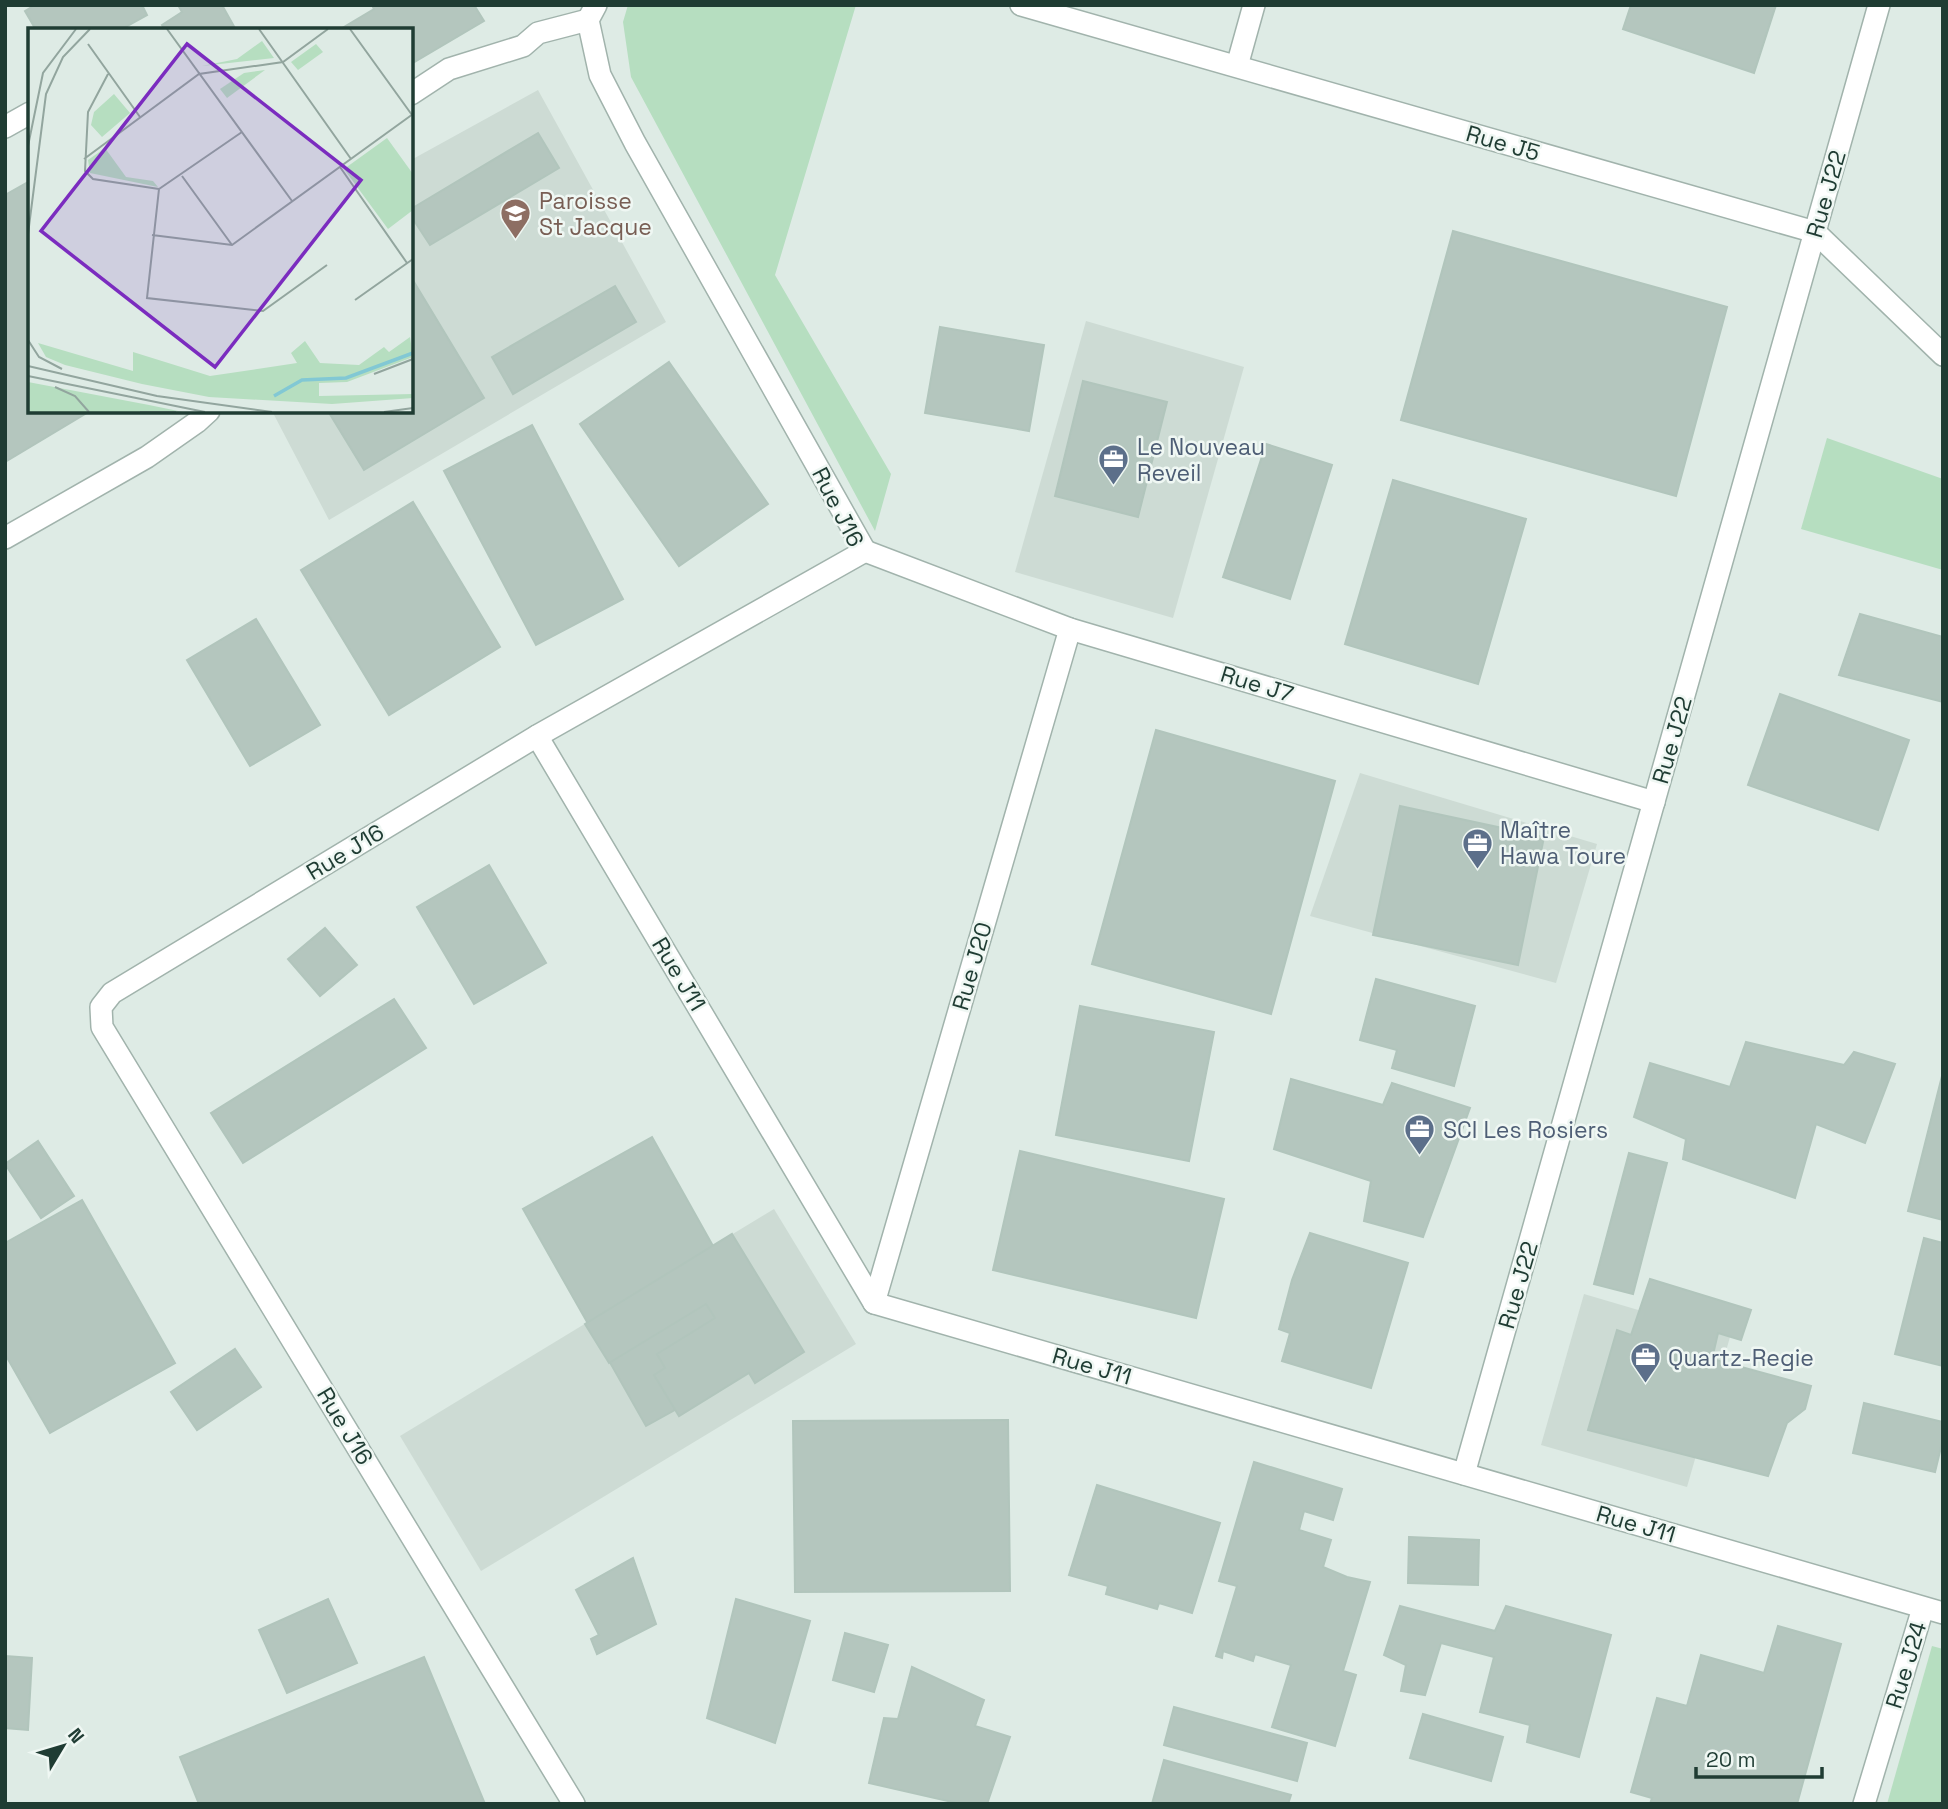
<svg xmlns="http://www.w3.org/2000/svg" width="1948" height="1809" viewBox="0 0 1948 1809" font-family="'Space Grotesk',sans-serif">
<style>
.built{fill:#cddbd4}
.grass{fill:#b6dec0}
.building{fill:#b4c6be;stroke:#b1c5bc;stroke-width:2}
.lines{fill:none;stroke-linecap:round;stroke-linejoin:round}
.lane-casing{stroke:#a1b3ac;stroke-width:24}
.street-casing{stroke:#a1b3ac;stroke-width:24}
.lane{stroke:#fff;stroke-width:21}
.street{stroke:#fff;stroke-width:21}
.labels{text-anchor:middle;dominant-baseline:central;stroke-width:5;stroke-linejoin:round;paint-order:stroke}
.street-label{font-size:23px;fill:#1f3c33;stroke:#eff7f3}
.education-label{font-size:23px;fill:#785e54;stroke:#eff7f3;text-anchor:start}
.service-label{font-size:23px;fill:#4e5e75;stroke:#eff7f3;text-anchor:start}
.inset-river{fill:none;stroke:#82c8d4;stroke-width:3.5}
.inset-road{fill:none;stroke:#92a59e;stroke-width:2}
.view{fill:#7b2cbf;fill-opacity:0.15;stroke:#7b2cbf;stroke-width:3.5}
.inset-edge{fill:none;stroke:#1f3c33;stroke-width:3.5}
</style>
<rect width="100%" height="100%" fill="#deebe5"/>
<!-- built -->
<g class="built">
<path d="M 538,90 L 666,322 L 329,520 L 272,411 L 411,411 L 411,160 Z"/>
<path d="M 1086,321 L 1244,367 L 1173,618 L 1015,572 Z"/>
<path d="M 1360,773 L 1597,844 L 1556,983 L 1310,916 Z"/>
<path d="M 774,1209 L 856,1344 L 481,1571 L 400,1436 Z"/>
<path d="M 1584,1294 L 1730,1337 L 1687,1487 L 1541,1445 Z"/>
</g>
<!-- grass -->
<g class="grass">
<path d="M 628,5 L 856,5 L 775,275 L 891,474 L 875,531 L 631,77 L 623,22 Z"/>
<path d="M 1827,438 L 1943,479 L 1943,570 L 1801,529 Z"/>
<path d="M 1932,1646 L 1943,1649 L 1943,1804 L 1887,1804 Z"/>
</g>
<!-- building -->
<g class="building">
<path d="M 35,5 L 142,5 L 147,15 L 120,30 L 36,30 L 25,11 Z"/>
<path d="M 178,5 L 222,5 L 236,30 L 165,30 L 162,25 L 182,12 Z"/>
<path d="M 372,5 L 474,5 L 484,21 L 411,64 L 411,30 L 339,30 L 374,9 Z"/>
<path d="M 1631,5 L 1776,5 L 1754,73 L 1623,29 Z"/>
<path d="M 538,133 L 559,168 L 430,245 L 411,216 L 411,209 Z"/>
<path d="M 30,181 L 30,411 L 90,411 L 5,462 L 5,195 Z"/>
<path d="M 1453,231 L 1727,307 L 1676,496 L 1401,420 Z"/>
<path d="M 411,277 L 484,398 L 364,470 L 328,411 L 411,411 Z"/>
<path d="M 615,286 L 636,322 L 513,394 L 492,357 Z"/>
<path d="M 940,327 L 1044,345 L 1029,431 L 925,413 Z"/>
<path d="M 669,362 L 768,504 L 679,566 L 580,424 Z"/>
<path d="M 1083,381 L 1167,402 L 1138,517 L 1055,496 Z"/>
<path d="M 532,425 L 623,599 L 536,645 L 444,471 Z"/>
<path d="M 1266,444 L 1332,465 L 1290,599 L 1223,577 Z"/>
<path d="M 1393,480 L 1526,519 L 1478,684 L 1345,644 Z"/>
<path d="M 413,502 L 500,647 L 389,715 L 301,570 Z"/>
<path d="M 1860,614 L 1943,637 L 1943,702 L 1839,675 Z"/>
<path d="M 256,619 L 320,725 L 250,766 L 187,660 Z"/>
<path d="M 1780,694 L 1909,740 L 1878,830 L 1748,785 Z"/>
<path d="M 1156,730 L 1335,781 L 1271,1014 L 1092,964 Z"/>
<path d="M 1400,806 L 1544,837 L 1518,965 L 1373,935 Z"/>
<path d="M 489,865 L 546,963 L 474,1004 L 417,907 Z"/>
<path d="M 325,928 L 357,965 L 320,996 L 288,959 Z"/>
<path d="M 1376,979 L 1475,1006 L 1454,1086 L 1392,1068 L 1397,1050 L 1360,1040 Z"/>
<path d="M 394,999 L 426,1048 L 243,1163 L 211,1113 Z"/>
<path d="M 1080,1006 L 1214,1032 L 1189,1161 L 1056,1135 Z"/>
<path d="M 1746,1042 L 1844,1065 L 1854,1052 L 1895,1064 L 1865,1143 L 1816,1124 L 1795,1198 L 1683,1159 L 1686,1139 L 1634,1117 L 1650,1063 L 1730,1087 Z"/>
<path d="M 1942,1076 L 1943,1076 L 1943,1220 L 1908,1211 Z"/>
<path d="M 1291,1079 L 1383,1105 L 1392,1083 L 1470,1108 L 1423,1237 L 1364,1221 L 1371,1181 L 1274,1149 Z"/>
<path d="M 652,1137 L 774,1355 L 646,1426 L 523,1209 Z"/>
<path d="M 38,1141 L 74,1196 L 41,1218 L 5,1164 Z"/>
<path d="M 1020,1151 L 1224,1199 L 1196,1318 L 993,1270 Z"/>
<path d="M 1629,1153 L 1667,1163 L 1633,1294 L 1594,1284 Z"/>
<path d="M 82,1200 L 175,1363 L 50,1433 L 5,1354 L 5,1243 Z"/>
<path d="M 1310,1233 L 1408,1263 L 1371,1388 L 1282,1361 L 1290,1333 L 1279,1329 L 1292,1280 Z"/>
<path d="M 732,1234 L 804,1352 L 755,1383 L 749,1373 L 679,1416 L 654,1375 L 665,1368 L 657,1354 L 715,1318 L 706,1304 L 609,1363 L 585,1324 Z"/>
<path d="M 1924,1238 L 1943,1243 L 1943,1366 L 1895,1354 Z"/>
<path d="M 1650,1279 L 1751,1310 L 1741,1340 L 1718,1333 L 1712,1359 L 1811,1386 L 1805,1409 L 1787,1423 L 1768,1476 L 1588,1430 L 1617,1330 L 1631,1335 Z"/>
<path d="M 235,1349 L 261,1387 L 197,1430 L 171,1392 Z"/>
<path d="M 1864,1403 L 1943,1422 L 1943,1439 L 1935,1472 L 1853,1453 Z"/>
<path d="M 1008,1420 L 1010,1591 L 795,1592 L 793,1421 Z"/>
<path d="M 1254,1462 L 1342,1489 L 1333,1520 L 1304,1511 L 1299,1530 L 1331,1540 L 1323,1567 L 1347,1577 L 1370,1582 L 1343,1671 L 1356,1675 L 1335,1746 L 1272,1727 L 1291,1665 L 1255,1654 L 1253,1661 L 1223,1651 L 1222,1658 L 1216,1656 L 1237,1586 L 1219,1581 Z"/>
<path d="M 1097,1485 L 1220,1523 L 1192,1613 L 1159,1603 L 1157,1609 L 1106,1594 L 1108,1586 L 1069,1575 Z"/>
<path d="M 1409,1537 L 1479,1540 L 1478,1585 L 1408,1583 Z"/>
<path d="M 633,1558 L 656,1624 L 597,1654 L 591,1639 L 599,1635 L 576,1590 Z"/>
<path d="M 328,1599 L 357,1663 L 287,1693 L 259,1630 Z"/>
<path d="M 736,1599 L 810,1621 L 775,1743 L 707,1718 Z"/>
<path d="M 1400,1606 L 1495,1631 L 1506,1606 L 1611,1635 L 1579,1757 L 1527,1742 L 1530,1725 L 1480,1712 L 1494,1657 L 1441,1643 L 1425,1695 L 1401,1691 L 1406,1665 L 1384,1655 Z"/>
<path d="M 1778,1626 L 1841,1644 L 1797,1804 L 1650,1804 L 1652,1798 L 1631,1792 L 1657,1698 L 1687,1706 L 1701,1655 L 1764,1673 Z"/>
<path d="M 845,1633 L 888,1645 L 874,1692 L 833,1680 Z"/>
<path d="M 5,1656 L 32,1658 L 28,1730 L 5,1728 Z"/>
<path d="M 424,1657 L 485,1804 L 199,1804 L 180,1757 Z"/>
<path d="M 912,1667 L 984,1700 L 975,1726 L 1010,1737 L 987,1804 L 961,1804 L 869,1783 L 884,1718 L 898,1719 Z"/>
<path d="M 1174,1707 L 1307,1743 L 1297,1781 L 1164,1745 Z"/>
<path d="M 1423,1714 L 1503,1737 L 1491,1781 L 1410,1758 Z"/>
<path d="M 1164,1760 L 1291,1795 L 1288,1804 L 1152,1804 Z"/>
</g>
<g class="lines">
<defs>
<g id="lane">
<path d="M 411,94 L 449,69 L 523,46 L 538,33 L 588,20"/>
<path d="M 5,127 L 30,113"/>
<path d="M 5,538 L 147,457 L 197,422 L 209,411"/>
</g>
<g id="street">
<path d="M 596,5 L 588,20 L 600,75 L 635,143 L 865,551"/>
<path d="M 1021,5 L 1815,232 L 1943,355"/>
<path d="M 1237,66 L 1254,5"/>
<path d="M 865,551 L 1070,629 L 1654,802"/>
<path d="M 537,736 L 874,1303 L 1943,1613"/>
<path d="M 874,1303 L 1070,629"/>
<path d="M 1464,1474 L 1879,5"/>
<path d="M 574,1804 L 102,1027 L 101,1007 L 112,993 L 537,736 L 865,551"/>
<path d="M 1864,1804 L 1923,1608"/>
</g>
</defs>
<!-- lane casing -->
<use href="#lane" class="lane-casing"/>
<!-- street casing -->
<use href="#street" class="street-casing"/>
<!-- lane -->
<use href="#lane" class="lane"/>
<!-- street -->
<use href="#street" class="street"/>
</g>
<!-- icons -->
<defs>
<symbol id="school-pin" viewBox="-11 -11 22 30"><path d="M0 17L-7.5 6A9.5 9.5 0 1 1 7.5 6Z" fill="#8d6e63" stroke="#eff7f3"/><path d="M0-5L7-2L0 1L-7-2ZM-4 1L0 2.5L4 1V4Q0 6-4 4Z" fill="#fff"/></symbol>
<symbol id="office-pin" viewBox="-11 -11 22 30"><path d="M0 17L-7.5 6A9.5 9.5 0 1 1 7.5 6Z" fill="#5c6f8a" stroke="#eff7f3"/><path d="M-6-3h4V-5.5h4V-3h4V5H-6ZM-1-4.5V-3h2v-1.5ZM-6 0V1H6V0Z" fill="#fff"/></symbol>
</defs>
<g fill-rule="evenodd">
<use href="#school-pin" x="498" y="196" width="35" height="47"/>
<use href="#office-pin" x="1096" y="442" width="35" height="47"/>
<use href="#office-pin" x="1460" y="826" width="35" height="47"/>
<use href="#office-pin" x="1402" y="1112" width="35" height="47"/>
<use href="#office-pin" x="1628" y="1340" width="35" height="47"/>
</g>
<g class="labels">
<!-- street labels -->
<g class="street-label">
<text transform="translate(1503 143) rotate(16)">Rue J5</text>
<text transform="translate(1826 194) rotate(-74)">Rue J22</text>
<text transform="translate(838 507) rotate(63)">Rue J16</text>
<text transform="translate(1257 684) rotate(17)">Rue J7</text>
<text transform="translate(1672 740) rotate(-74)">Rue J22</text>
<text transform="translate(345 852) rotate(-31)">Rue J16</text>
<text transform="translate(972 966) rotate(-74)">Rue J20</text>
<text transform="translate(679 974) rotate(59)">Rue J11</text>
<text transform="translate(1518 1285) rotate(-74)">Rue J22</text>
<text transform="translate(1092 1366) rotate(16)">Rue J11</text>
<text transform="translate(345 1426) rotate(59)">Rue J16</text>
<text transform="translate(1636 1524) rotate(16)">Rue J11</text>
<text transform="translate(1906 1665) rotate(-73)">Rue J24</text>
</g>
<!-- education labels -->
<g class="education-label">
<text x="539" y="201">Paroisse<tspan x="539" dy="26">St Jacque</tspan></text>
</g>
<!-- service labels -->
<g class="service-label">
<text x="1137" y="447">Le Nouveau<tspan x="1137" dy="26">Reveil</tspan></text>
<text x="1500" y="830">Maître<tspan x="1500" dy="26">Hawa Toure</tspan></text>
<text x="1443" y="1130">SCI Les Rosiers</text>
<text x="1668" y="1358">Quartz-Regie</text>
</g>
</g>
<!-- overview -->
<g transform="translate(28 28)">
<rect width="385" height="385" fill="#deebe5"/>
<path d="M 234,13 L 246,30 L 174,38 L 209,31 ZM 288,16 L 295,24 L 270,42 L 263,34 ZM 237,42 L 199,70 L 192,61 L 216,45 ZM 86,66 L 102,85 L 74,109 L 63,97 L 66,84 ZM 359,110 L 385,146 L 385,182 L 360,201 L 316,141 ZM 77,120 L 98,149 L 125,153 L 130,159 L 62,145 L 60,132 ZM 0,354 L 121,377 L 155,384 L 0,384 Z" fill="#b6dec0"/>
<path d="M 382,309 L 385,329 L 319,354 L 291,355 L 291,368 L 385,366 L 385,370 L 304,376 L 181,369 L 114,356 L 37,337 L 18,329 L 10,315 L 105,343 L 105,324 L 182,348 L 269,335 L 263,325 L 277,313 L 292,335 L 331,337 L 356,319 L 361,324 Z" fill="#b6dec0"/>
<path class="inset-river" d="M 246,368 L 274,352 L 318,350 L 385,325"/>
<path class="inset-road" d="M 139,1 L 264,173M 231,1 L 323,131M 322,1 L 384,87M 60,16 L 112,89M 80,46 L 60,84 L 57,143 L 65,151 L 131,161M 0,118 L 15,45 L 48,1M 56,131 L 171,46 L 255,34 L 300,1M 312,139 L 379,235M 154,148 L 204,217M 131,161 L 119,270 L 235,283 L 299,237M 131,161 L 214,104M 0,206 L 18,66 L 35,29 L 62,1M 124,207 L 204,217 L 385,86M 327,272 L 385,231M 0,312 L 11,329 L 34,341M 0,338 L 129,368 L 244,384M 346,346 L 385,331M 0,348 L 177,384M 27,359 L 47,368 L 61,384M 112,384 L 148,384M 356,384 L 385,380"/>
<path class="view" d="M 159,16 L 333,152 L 187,339 L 13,203 Z"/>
<rect width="385" height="385" class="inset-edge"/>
</g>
<!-- border -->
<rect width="1948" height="1809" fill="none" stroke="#1f3c33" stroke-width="14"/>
<!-- north arrow -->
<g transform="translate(63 1746) rotate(52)" stroke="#eff7f3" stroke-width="5" paint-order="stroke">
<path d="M0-5L12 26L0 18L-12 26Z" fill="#1f3c33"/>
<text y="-10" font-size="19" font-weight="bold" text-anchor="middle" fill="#1f3c33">N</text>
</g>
<!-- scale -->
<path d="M1696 1767v10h126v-10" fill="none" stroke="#1f3c33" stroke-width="3.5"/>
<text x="1706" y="1767" font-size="21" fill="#1f3c33" stroke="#eff7f3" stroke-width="5" paint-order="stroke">20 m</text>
</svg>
